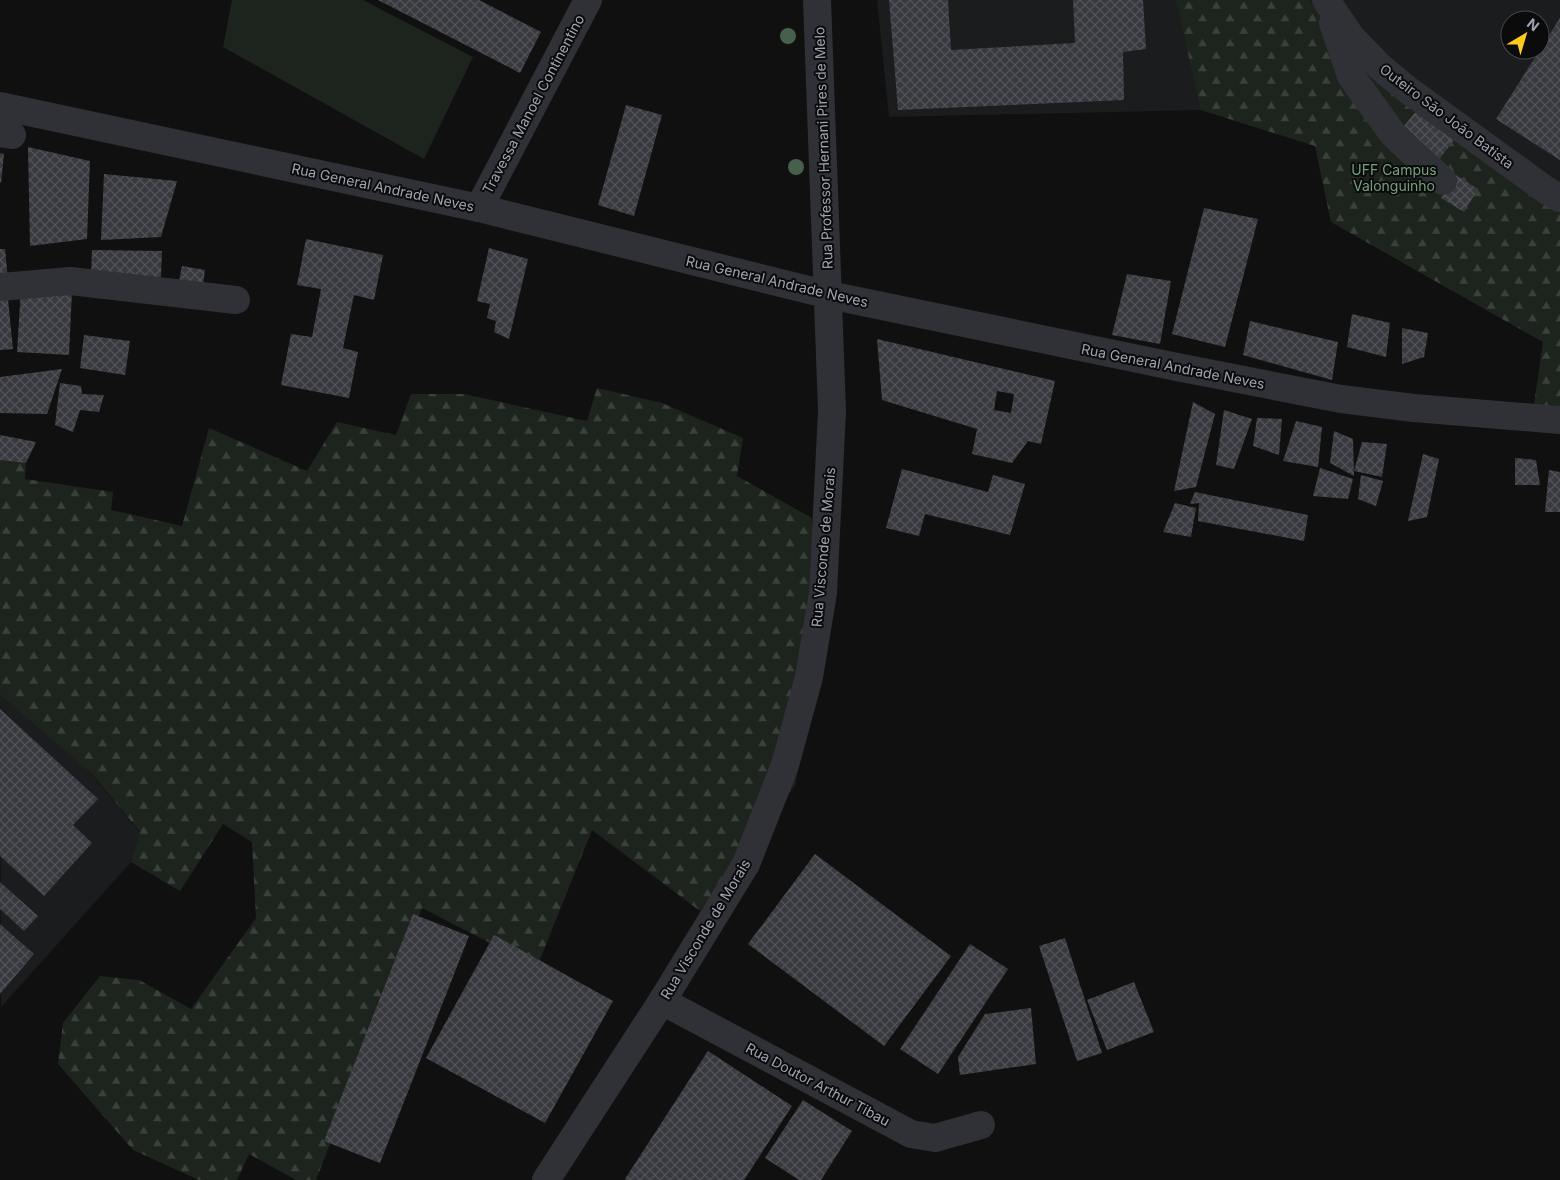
<svg xmlns="http://www.w3.org/2000/svg" width="1560" height="1180" viewBox="0 0 1560 1180" font-family="Inter,sans-serif">
<style>
.built{fill:#1b1c1e;fill-rule:evenodd}
.forest{fill:url(#forest-firs)}
.garden{fill:#1c241d}
.building{fill:url(#building-cross-hatch);fill-rule:evenodd}
.lines{fill:none;stroke-linecap:round;stroke-linejoin:round}
.minor{stroke:#303137;stroke-width:28}
.tree{fill:#47604c}
.labels{text-anchor:middle;dominant-baseline:central;stroke-width:4;stroke-linejoin:round;paint-order:stroke}
.street-label{font-size:14px;fill:#9fa3b3;stroke:#0b0b0c}
.park-label{font-size:14px;fill:#74a17c;stroke:#0b0b0c}
</style>
<defs>
<pattern id="forest-firs" width="22" height="20" patternUnits="userSpaceOnUse" patternTransform="scale(1.25)"><rect width="22" height="20" fill="#1c241d"/><path d="M5 1l3.5 6h-7zM16 11l3.5 6h-7z" fill="#3a413b"/></pattern>
<pattern id="building-cross-hatch" width="8" height="8" patternUnits="userSpaceOnUse" patternTransform="scale(1.25)"><rect width="8" height="8" fill="#393a3f"/><path d="M0 0l8 8M0 8l8-8" fill="none" stroke="#525358"/></pattern>
</defs>
<rect width="100%" height="100%" fill="#101011"/>
<!-- built -->
<g class="built">
<path d="M 877,0 L 1560,0 L 1560,406 L 1534,405 L 1543,342 L 1331,222 L 1315,146 L 1201,110 L 889,117 ZM 1510,20 L 1540,20 L 1540,50 L 1510,50 Z"/>
<path d="M 0,695 L 88,770 L 140,833 L 131,862 L 1,1007 Z"/>
</g>
<!-- forest -->
<g class="forest">
<path d="M 1176,0 L 1308,0 L 1328,26 L 1560,207 L 1560,406 L 1534,405 L 1543,342 L 1331,222 L 1315,146 L 1201,110 Z"/>
<path d="M 597,388 L 662,403 L 743,438 L 737,476 L 812,518 L 818,665 L 795,785 L 700,911 L 592,830 L 537,967 L 422,908 L 316,1180 L 296,1180 L 249,1154 L 237,1180 L 199,1180 L 133,1150 L 58,1064 L 63,1023 L 100,976 L 139,980 L 191,1009 L 256,918 L 252,842 L 223,824 L 180,891 L 131,862 L 140,832 L 92,774 L 0,695 L 0,443 L 27,443 L 25,479 L 113,492 L 111,510 L 182,526 L 209,428 L 307,471 L 337,422 L 396,435 L 411,394 L 464,394 L 587,421 Z"/>
</g>
<!-- garden -->
<path class="garden" d="M 232,0 L 363,0 L 473,57 L 424,159 L 223,47 Z"/>
<!-- building -->
<g class="building">
<path d="M 378,0 L 479,0 L 541,32 L 520,73 Z"/>
<path d="M 889,0 L 948,0 L 951,50 L 1075,43 L 1073,0 L 1143,0 L 1146,49 L 1123,52 L 1124,100 L 898,110 Z"/>
<path d="M 1560,18 L 1560,160 L 1496,119 Z"/>
<path d="M 626,105 L 662,115 L 634,216 L 598,205 Z"/>
<path d="M 1417,110 L 1454,140 L 1437,162 L 1399,132 Z"/>
<path d="M 28,147 L 90,161 L 87,239 L 30,246 Z"/>
<path d="M 0,153 L 4,154 L 1,183 L 0,183 Z"/>
<path d="M 104,174 L 177,181 L 161,237 L 101,240 Z"/>
<path d="M 1456,175 L 1478,189 L 1464,212 L 1441,198 Z"/>
<path d="M 1204,208 L 1258,219 L 1225,347 L 1172,334 Z"/>
<path d="M 306,239 L 383,255 L 374,300 L 354,295 L 343,348 L 358,352 L 349,398 L 281,385 L 291,334 L 312,337 L 321,289 L 297,285 Z"/>
<path d="M 489,248 L 528,259 L 509,339 L 494,332 L 496,321 L 487,318 L 490,304 L 477,301 Z"/>
<path d="M 0,249 L 5,249 L 8,280 L 0,280 Z"/>
<path d="M 92,250 L 162,251 L 161,277 L 91,275 Z"/>
<path d="M 182,266 L 205,270 L 203,285 L 179,281 Z"/>
<path d="M 1127,274 L 1171,281 L 1160,344 L 1112,335 Z"/>
<path d="M 21,288 L 72,291 L 69,355 L 17,352 Z"/>
<path d="M 8,299 L 13,349 L 0,350 L 0,300 Z"/>
<path d="M 1352,314 L 1390,323 L 1386,357 L 1347,347 Z"/>
<path d="M 1250,321 L 1338,342 L 1332,380 L 1243,355 Z"/>
<path d="M 1402,328 L 1428,333 L 1424,357 L 1402,364 Z"/>
<path d="M 84,335 L 130,341 L 125,375 L 80,368 Z"/>
<path d="M 877,339 L 1055,381 L 1041,444 L 1028,441 L 1012,463 L 972,454 L 977,429 L 882,400 ZM 997,391 L 1014,394 L 1011,413 L 994,410 Z"/>
<path d="M 62,369 L 47,414 L 0,413 L 0,377 Z"/>
<path d="M 60,383 L 81,386 L 82,394 L 104,395 L 99,412 L 80,410 L 73,432 L 55,425 Z"/>
<path d="M 1193,402 L 1215,414 L 1196,487 L 1174,491 Z"/>
<path d="M 1224,410 L 1252,419 L 1234,469 L 1216,465 Z"/>
<path d="M 1257,418 L 1282,419 L 1279,455 L 1253,446 Z"/>
<path d="M 1296,421 L 1322,427 L 1318,467 L 1283,461 Z"/>
<path d="M 1334,431 L 1353,439 L 1354,476 L 1330,463 Z"/>
<path d="M 0,435 L 36,442 L 26,463 L 0,460 Z"/>
<path d="M 1362,442 L 1387,444 L 1382,477 L 1354,471 Z"/>
<path d="M 1423,454 L 1439,459 L 1427,517 L 1408,521 Z"/>
<path d="M 1515,458 L 1536,460 L 1540,485 L 1515,485 Z"/>
<path d="M 1320,468 L 1353,479 L 1348,499 L 1313,496 Z"/>
<path d="M 902,469 L 988,492 L 993,475 L 1025,484 L 1010,535 L 925,514 L 919,536 L 886,528 Z"/>
<path d="M 1549,470 L 1560,472 L 1560,512 L 1545,512 Z"/>
<path d="M 1361,475 L 1383,481 L 1376,506 L 1358,499 Z"/>
<path d="M 1195,492 L 1308,515 L 1304,541 L 1198,521 L 1199,503 L 1190,504 Z"/>
<path d="M 1175,503 L 1196,508 L 1191,537 L 1163,532 Z"/>
<path d="M 0,709 L 98,799 L 73,825 L 92,843 L 44,896 L 0,856 Z"/>
<path d="M 815,854 L 951,956 L 884,1046 L 748,944 Z"/>
<path d="M 0,882 L 38,916 L 24,931 L 0,909 Z"/>
<path d="M 413,914 L 469,936 L 380,1163 L 324,1141 Z"/>
<path d="M 0,924 L 34,954 L 0,994 Z"/>
<path d="M 494,935 L 613,1001 L 545,1123 L 426,1058 Z"/>
<path d="M 1065,938 L 1102,1053 L 1077,1061 L 1039,946 Z"/>
<path d="M 970,944 L 1008,969 L 938,1074 L 900,1049 Z"/>
<path d="M 1134,982 L 1154,1032 L 1107,1050 L 1087,1000 Z"/>
<path d="M 1031,1008 L 1036,1064 L 960,1075 L 958,1057 L 985,1014 Z"/>
<path d="M 708,1051 L 792,1106 L 744,1180 L 626,1180 L 625,1179 Z"/>
<path d="M 803,1100 L 852,1131 L 821,1180 L 799,1180 L 765,1158 Z"/>
</g>
<g class="lines">
<!-- minor -->
<g class="minor">
<path d="M 1326,0 L 1351,37 L 1379,66 L 1408,90 L 1546,190 L 1560,198"/>
<path d="M 1333,23 L 1351,76 L 1374,108 L 1393,134 L 1443,181"/>
<path d="M 0,106 L 479,208 L 829,295 L 1177,367 L 1341,399 L 1414,408 L 1560,420"/>
<path d="M 0,133 L 12,135"/>
<path d="M 479,208 L 588,0"/>
<path d="M 0,287 L 70,281 L 236,300"/>
<path d="M 662,1001 L 911,1134 L 935,1138 L 981,1125"/>
<path d="M 546,1180 L 662,1001 L 746,864 L 785,765 L 809,677 L 823,593 L 832,411 L 817,0"/>
</g>
</g>
<!-- trees -->
<g class="tree">
<circle cx="788" cy="36" r="8"/>
<circle cx="796" cy="167" r="8"/>
</g>
<g class="labels">
<!-- street labels -->
<g class="street-label">
<text transform="translate(533 104) rotate(-62)">Travessa Manoel Continentino</text>
<text transform="translate(1447 116) rotate(37)">Outeiro São João Batista</text>
<text transform="translate(823 148) rotate(-92)">Rua Professor Hernani Pires de Melo</text>
<text transform="translate(383 187) rotate(12)">Rua General Andrade Neves</text>
<text transform="translate(777 281) rotate(13)">Rua General Andrade Neves</text>
<text transform="translate(1173 366) rotate(11)">Rua General Andrade Neves</text>
<text transform="translate(823 547) rotate(-85)">Rua Visconde de Morais</text>
<text transform="translate(705 929) rotate(-59)">Rua Visconde de Morais</text>
<text transform="translate(818 1084) rotate(28)">Rua Doutor Arthur Tibau</text>
</g>
<!-- park labels -->
<g class="park-label">
<text x="1394" y="169">UFF Campus<tspan x="1394" dy="16">Valonguinho</tspan></text>
</g>
</g>
<!-- north arrow -->
<g transform="translate(1525 35) rotate(38)"><circle r="24" fill="#0b0b0c" stroke="#46484f"/>
<path d="M0-4L9 19L0 12L-9 19Z" fill="#ffcb1a"/>
<text y="-8" font-size="14" font-weight="bold" text-anchor="middle" fill="#9fa3b3">N</text>
</g>
</svg>
